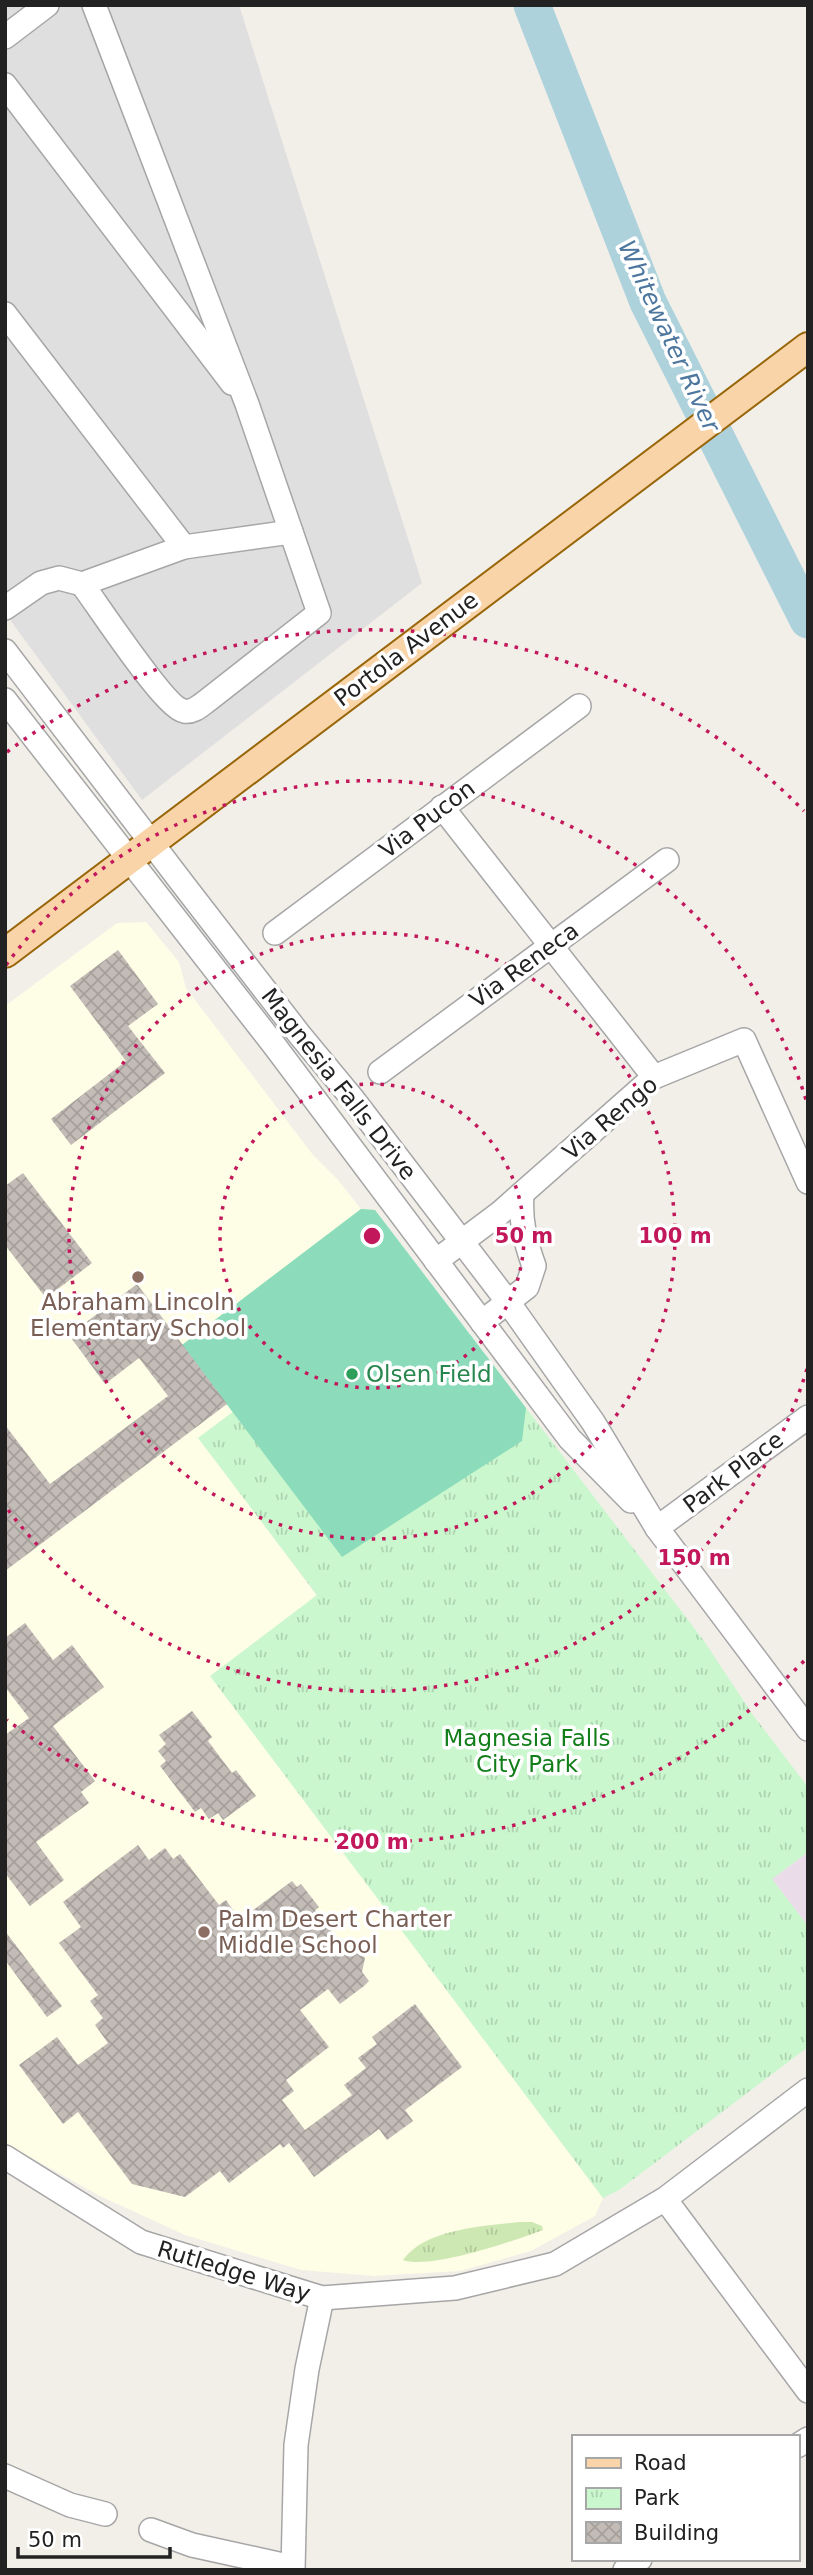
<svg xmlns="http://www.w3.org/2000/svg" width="813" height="2575" viewBox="0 0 813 2575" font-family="'DejaVu Sans',sans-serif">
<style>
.residential{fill:#e0dfdf}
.industrial{fill:#eadce8}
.education{fill:#fefde6}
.grass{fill:url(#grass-tufts)}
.park{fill:url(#park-tufts)}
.pitch{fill:#8cdcbc}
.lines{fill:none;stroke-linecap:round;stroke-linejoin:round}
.river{stroke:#add2dc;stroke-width:37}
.building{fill:url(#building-cross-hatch)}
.minor-casing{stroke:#a6a6a6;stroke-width:26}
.major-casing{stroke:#986608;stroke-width:32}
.minor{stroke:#fff;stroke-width:23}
.major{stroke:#f8d4a8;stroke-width:28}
.ring{fill:none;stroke:#c2185b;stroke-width:3.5;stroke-dasharray:3.5 7}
.education-dot{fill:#8d6e63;stroke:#fff;stroke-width:2.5}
.leisure-dot{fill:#2e9e5b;stroke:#fff;stroke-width:2.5}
.labels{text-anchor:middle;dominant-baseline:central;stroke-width:7;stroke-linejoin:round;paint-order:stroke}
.street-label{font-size:23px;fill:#222;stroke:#fff}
.education-label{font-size:23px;fill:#785e54;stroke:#fff}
.leisure-label{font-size:23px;fill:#27864d;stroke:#fff;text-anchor:start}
.park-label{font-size:23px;fill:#127e1a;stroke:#fff}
.water-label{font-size:24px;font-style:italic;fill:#4c769e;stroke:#fff}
.centre{fill:#c2185b;stroke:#fff;stroke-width:3.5}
.ring-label{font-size:21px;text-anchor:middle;font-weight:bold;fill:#c2185b;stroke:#fff;stroke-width:7;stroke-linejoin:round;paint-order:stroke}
</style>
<defs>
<pattern id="grass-tufts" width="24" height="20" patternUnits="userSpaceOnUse" patternTransform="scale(1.75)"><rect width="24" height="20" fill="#cee8b3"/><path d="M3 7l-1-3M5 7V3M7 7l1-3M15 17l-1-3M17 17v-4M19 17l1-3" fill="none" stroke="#b1c79a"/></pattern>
<pattern id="park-tufts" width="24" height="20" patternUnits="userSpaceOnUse" patternTransform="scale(1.75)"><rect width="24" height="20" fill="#caf7ce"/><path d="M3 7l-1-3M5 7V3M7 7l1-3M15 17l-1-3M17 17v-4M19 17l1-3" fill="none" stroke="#add3b1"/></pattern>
<pattern id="building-cross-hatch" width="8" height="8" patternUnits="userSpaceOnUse" patternTransform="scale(1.75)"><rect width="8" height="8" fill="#c2bbb6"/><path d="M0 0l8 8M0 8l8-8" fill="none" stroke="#a6a09c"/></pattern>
</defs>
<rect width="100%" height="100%" fill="#f2efe9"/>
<!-- residential -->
<path class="residential" d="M 5,5 L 239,5 L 422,583 L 142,800 L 5,613 Z"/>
<!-- industrial -->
<path class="industrial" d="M 808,1852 L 808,1926 L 772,1879 Z"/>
<!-- education -->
<path class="education" d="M 146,922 L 179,962 L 186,988 L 313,1155 L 338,1180 L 361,1209 L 183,1345 L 234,1411 L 199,1438 L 317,1596 L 211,1676 L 603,2198 L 595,2216 L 531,2251 L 460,2271 L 374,2276 L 301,2270 L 185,2235 L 100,2196 L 5,2143 L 5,1006 L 117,923 Z"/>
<!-- grass -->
<path class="grass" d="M 520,2222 L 532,2222 L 542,2226 L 543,2230 C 514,2241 430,2270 403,2260 C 425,2229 484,2226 520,2222 Z"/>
<!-- park -->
<path class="park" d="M 361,1209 L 375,1210 L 704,1641 L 753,1715 L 808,1787 L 808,1852 L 772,1879 L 808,1926 L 808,2047 L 619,2190 L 603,2198 L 210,1676 L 317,1595 L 198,1438 L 234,1411 L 182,1345 Z"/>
<!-- pitch -->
<path class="pitch" d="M 361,1209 L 375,1210 L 526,1408 L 522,1441 L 342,1557 L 182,1345 Z"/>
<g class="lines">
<!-- river -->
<path class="river" d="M 532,5 L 648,302 L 808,620"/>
</g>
<!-- building -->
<g class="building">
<path d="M 118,950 L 158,1004 L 128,1026 L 165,1073 L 71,1145 L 51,1119 L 126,1061 L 70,986 Z"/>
<path d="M 23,1173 L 92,1263 L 46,1298 L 5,1245 L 5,1186 Z"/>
<path d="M 137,1284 L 227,1404 L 5,1571 L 5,1425 L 50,1484 L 168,1396 L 139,1358 L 105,1384 L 69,1335 Z"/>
<path d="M 25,1623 L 53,1660 L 72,1645 L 104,1687 L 53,1726 L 95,1781 L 81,1792 L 89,1803 L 36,1842 L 64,1880 L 30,1906 L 5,1873 L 5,1735 L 29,1718 L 5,1687 L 5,1638 Z"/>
<path d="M 192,1711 L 212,1737 L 208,1741 L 232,1773 L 236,1770 L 256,1796 L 223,1820 L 218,1813 L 209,1819 L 201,1808 L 195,1812 L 160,1766 L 166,1761 L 158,1751 L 166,1744 L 159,1735 Z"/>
<path d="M 138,1845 L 149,1860 L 165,1848 L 173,1859 L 180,1854 L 219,1905 L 226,1900 L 240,1920 L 292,1881 L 297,1887 L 301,1884 L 319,1907 L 315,1910 L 341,1944 L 355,1945 L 365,1958 L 362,1972 L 369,1981 L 364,1986 L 340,2004 L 328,1989 L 300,2010 L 329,2047 L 286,2080 L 294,2091 L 282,2100 L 305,2130 L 352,2095 L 344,2085 L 366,2068 L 358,2058 L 377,2044 L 372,2037 L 415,2004 L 462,2067 L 405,2110 L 413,2121 L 387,2140 L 379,2129 L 314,2177 L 289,2143 L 283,2148 L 280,2144 L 229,2183 L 220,2171 L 185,2197 L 132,2184 L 78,2112 L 63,2124 L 19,2065 L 57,2037 L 78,2065 L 108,2043 L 95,2025 L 103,2018 L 90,2001 L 98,1995 L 59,1943 L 81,1927 L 63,1902 Z"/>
<path d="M 5,1931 L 62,2006 L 47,2017 L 5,1960 Z"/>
</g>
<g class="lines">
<defs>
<g id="minor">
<path d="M 94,5 L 247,404 L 319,613 L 208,700 C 201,705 193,713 184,711 C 165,708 97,604 82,584 L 184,547"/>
<path d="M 5,37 L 47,5"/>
<path d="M 5,85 L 232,383"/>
<path d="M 5,314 L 184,547 L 291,532"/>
<path d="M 5,608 L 41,583 L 59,578 L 82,584"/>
<path d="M 5,651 L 186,888 L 299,1034 L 352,1098 L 508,1302 L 593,1422 L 657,1528 L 808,1729"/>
<path d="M 5,700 L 274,1045 L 570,1439 L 631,1501"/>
<path d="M 442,807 L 654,1077"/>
<path d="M 275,933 L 579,706"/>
<path d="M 380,1072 L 667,860"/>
<path d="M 436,1261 L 500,1213 L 654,1077 L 744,1040 L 808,1182"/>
<path d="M 482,1322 L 527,1287 L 534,1266 C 525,1241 520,1220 522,1194"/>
<path d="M 657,1528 L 808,1417"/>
<path d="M 5,2157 L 141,2242 L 322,2298 L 455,2288 L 555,2264 L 665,2199 L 808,2090"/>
<path d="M 665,2199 L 808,2391"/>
<path d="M 797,2446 L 808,2439"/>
<path d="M 5,2476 L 70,2505 L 105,2514"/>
<path d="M 151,2530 L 192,2545 L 292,2567"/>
<path d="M 293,2570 L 296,2445 L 307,2369 L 322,2298"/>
<path d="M 625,2570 L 640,2559"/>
</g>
<path id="major" d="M 5,953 L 808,347"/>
</defs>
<!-- minor casing -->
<use href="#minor" class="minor-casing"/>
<!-- major casing -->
<use href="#major" class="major-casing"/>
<!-- minor -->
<use href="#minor" class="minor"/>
<!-- major -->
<use href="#major" class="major"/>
</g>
<!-- distance rings -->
<g class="ring">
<circle cx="372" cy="1236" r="152"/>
<circle cx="372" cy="1236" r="303"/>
<path d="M807 1369A455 455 0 0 1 6 1507M6 965A455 455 0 0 1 807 1103"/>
<path d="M804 1661A606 606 0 0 1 7 1720M7 752A606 606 0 0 1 804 811"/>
</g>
<!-- markers -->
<g class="education-dot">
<circle cx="138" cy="1277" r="7"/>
<circle cx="204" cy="1932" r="7"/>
</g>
<circle class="leisure-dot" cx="352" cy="1374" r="7"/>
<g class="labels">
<!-- street labels -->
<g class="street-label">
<text transform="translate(406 649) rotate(-37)">Portola Avenue</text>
<text transform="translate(427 819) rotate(-37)">Via Pucon</text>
<text transform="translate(524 965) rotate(-36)">Via Reneca</text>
<text transform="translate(339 1084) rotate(52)">Magnesia Falls Drive</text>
<text transform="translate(610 1118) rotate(-40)">Via Rengo</text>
<text transform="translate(733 1472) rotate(-37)">Park Place</text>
<text transform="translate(234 2271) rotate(17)">Rutledge Way</text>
</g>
<!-- education labels -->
<g class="education-label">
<text x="138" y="1302">Abraham Lincoln<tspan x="138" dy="26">Elementary School</tspan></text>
<text x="218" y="1919" text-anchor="start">Palm Desert Charter<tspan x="218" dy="26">Middle School</tspan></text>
</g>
<!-- leisure labels -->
<g class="leisure-label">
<text x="366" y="1374">Olsen Field</text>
</g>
<!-- park labels -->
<g class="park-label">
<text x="527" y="1738">Magnesia Falls<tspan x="527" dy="26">City Park</tspan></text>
</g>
<!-- water labels -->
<g class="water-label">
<text transform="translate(669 336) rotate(65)">Whitewater River</text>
</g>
</g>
<circle cx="372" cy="1236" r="10" class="centre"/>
<g class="ring-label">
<text x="524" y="1243">50 m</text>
<text x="675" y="1243">100 m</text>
<text x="694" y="1565">150 m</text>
<text x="372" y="1849">200 m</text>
</g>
<!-- border -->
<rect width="813" height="2575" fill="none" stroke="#222222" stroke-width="14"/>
<!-- legend -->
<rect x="572" y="2435" width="228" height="126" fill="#ffffff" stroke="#a7a7a7" stroke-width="2"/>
<rect x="586" y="2458" width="35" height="10" fill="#f8d4a8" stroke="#a7a7a7" stroke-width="2"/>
<text x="634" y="2470" font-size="21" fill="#222222">Road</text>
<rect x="586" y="2488" width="35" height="21" fill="url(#park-tufts)" stroke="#a7a7a7" stroke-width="2"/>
<text x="634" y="2505" font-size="21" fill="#222222">Park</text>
<rect x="586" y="2522" width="35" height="21" fill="url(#building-cross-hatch)" stroke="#a7a7a7" stroke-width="2"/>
<text x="634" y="2540" font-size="21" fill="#222222">Building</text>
<!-- scale -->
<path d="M18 2547v10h152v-10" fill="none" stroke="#222222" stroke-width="3.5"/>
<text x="28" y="2547" font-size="21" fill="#222222" stroke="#ffffff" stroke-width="5" paint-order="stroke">50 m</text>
</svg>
